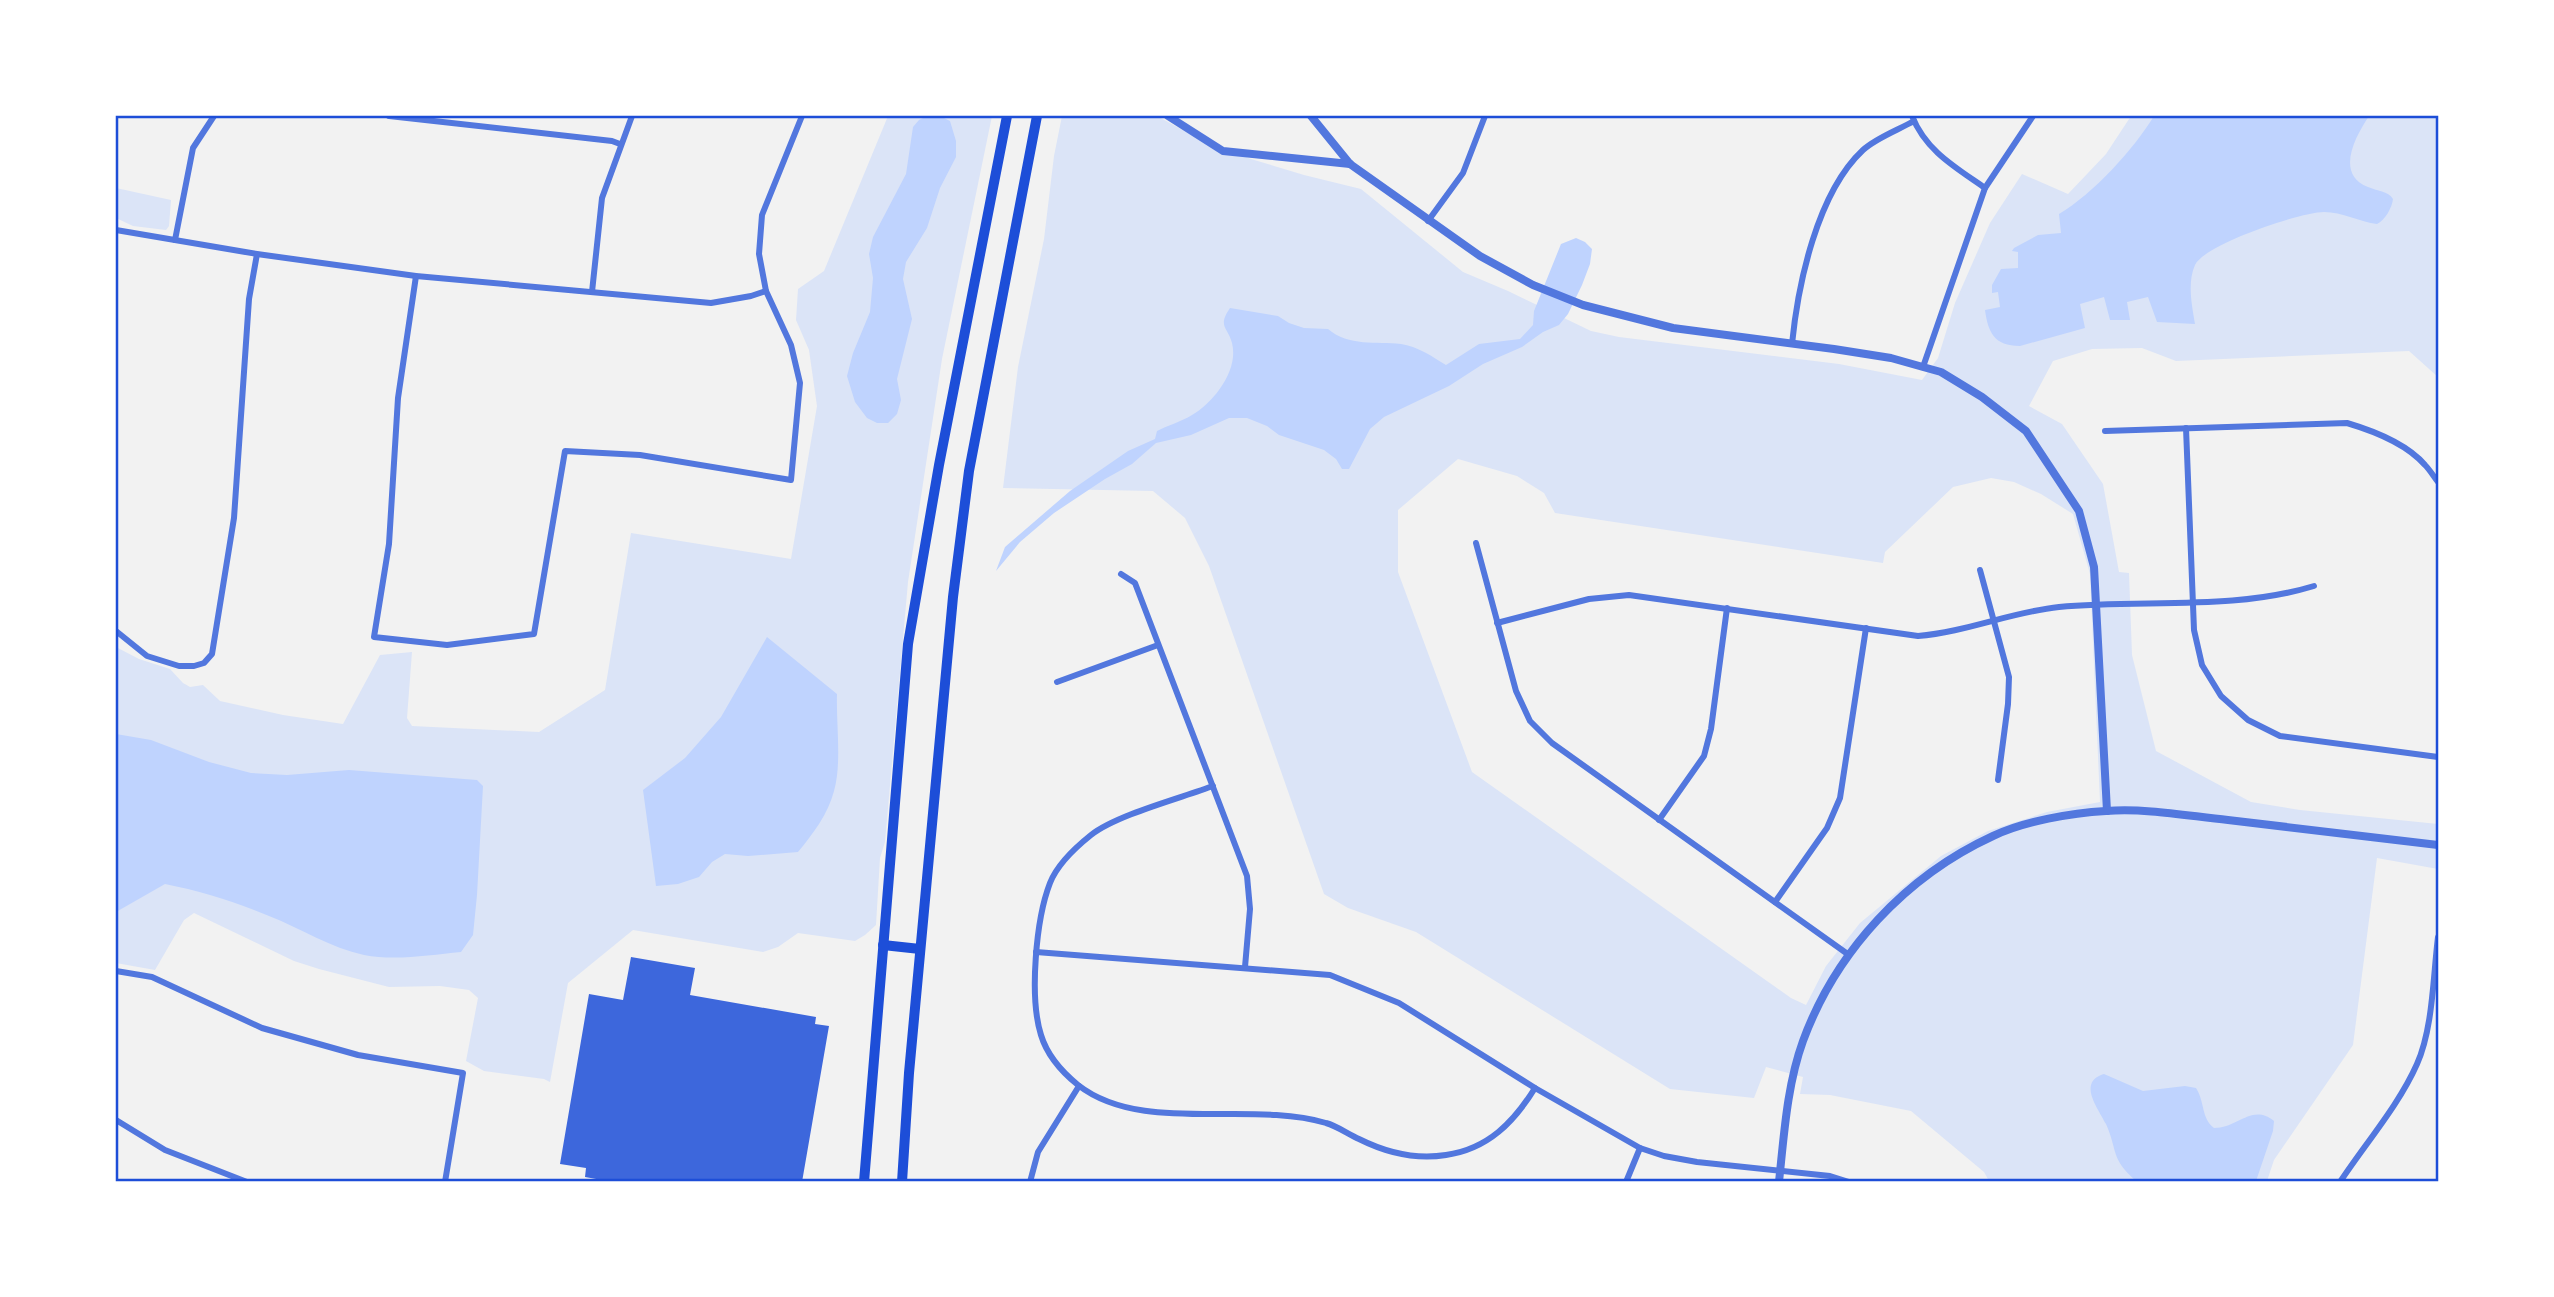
<svg xmlns="http://www.w3.org/2000/svg" width="2554" height="1297" viewBox="0 0 2554 1297" font-family="'DM Sans',sans-serif">
<style>
.green{fill:#dbe4f7;fill-rule:evenodd}
.water{fill:#bfd3fe}
.building{fill:#3d67dc}
.lines{fill:none;stroke-linecap:round;stroke-linejoin:round}
.minor{stroke:#5277de;stroke-width:6}
.tertiary{stroke:#5277de;stroke-width:8}
.primary{stroke:#1d4ed8;stroke-width:10}
.neatline{fill:none;stroke:#1d4ed8;stroke-width:2.5}
</style>
<rect width="100%" height="100%" fill="#f2f2f2"/>
<!-- green -->
<g class="green">
<path d="M 888,116 L 992,116 L 942,359 L 908,582 L 885,842 L 880,858 L 876,925 L 865,935 L 855,941 L 798,933 L 778,947 L 763,952 L 633,930 L 568,983 L 550,1082 L 544,1079 L 484,1071 L 466,1061 L 478,998 L 469,990 L 440,986 L 389,987 L 319,969 L 294,961 L 194,913 L 184,920 L 155,970 L 116,963 L 116,647 L 139,659 L 170,669 L 183,683 L 190,687 L 203,685 L 220,701 L 283,715 L 343,724 L 380,655 L 412,652 L 407,718 L 412,726 L 539,732 L 605,690 L 631,533 L 791,559 L 817,406 L 809,350 L 796,320 L 798,289 L 824,271 Z"/>
<path d="M 1062,116 L 1157,116 L 1190,134 L 1251,159 L 1304,175 L 1361,189 L 1463,272 L 1508,291 L 1591,331 L 1619,337 L 1839,364 L 1922,380 L 1938,358 L 1955,303 L 1990,223 L 2022,174 L 2068,194 L 2106,154 L 2131,116 L 2438,116 L 2438,377 L 2409,351 L 2176,361 L 2142,348 L 2092,349 L 2053,361 L 2029,406 L 2062,424 L 2103,484 L 2119,572 L 2129,573 L 2132,655 L 2156,751 L 2251,802 L 2300,810 L 2438,824 L 2438,869 L 2377,858 L 2353,1045 L 2274,1160 L 2267,1181 L 1989,1181 L 1984,1172 L 1911,1111 L 1830,1095 L 1800,1094 L 1803,1077 L 1766,1067 L 1754,1098 L 1670,1089 L 1416,932 L 1348,908 L 1324,894 L 1209,566 L 1185,518 L 1153,491 L 1003,488 L 1018,367 L 1044,239 L 1054,156 ZM 1458,459 L 1517,476 L 1544,493 L 1555,513 L 1883,563 L 1885,552 L 1953,487 L 1991,478 L 2014,482 L 2041,494 L 2073,514 L 2090,574 L 2100,802 L 2047,812 L 1988,831 L 1941,856 L 1860,923 L 1826,966 L 1806,1005 L 1791,998 L 1472,772 L 1398,572 L 1398,510 Z"/>
<path d="M 116,188 L 171,200 L 169,226 L 166,230 L 133,226 L 116,218 Z"/>
</g>
<!-- water -->
<g class="water">
<path d="M 927,116 L 940,116 L 950,121 L 956,141 L 956,157 L 940,188 L 927,228 L 906,262 L 903,279 L 912,319 L 897,379 L 901,400 L 897,414 L 888,423 L 877,423 L 867,418 L 855,402 L 847,376 L 853,353 L 870,312 L 873,278 L 869,254 L 873,237 L 906,174 L 913,127 L 919,120 Z"/>
<path d="M 2154,116 L 2369,116 C 2355,137 2335,174 2368,187 C 2377,191 2388,191 2393,199 C 2392,208 2385,220 2377,224 C 2360,222 2342,212 2324,212 C 2301,212 2205,244 2195,265 C 2187,283 2192,306 2195,324 L 2157,322 L 2148,297 L 2127,302 L 2130,320 L 2110,320 L 2104,297 L 2080,304 L 2085,328 L 2020,346 C 1994,346 1988,332 1985,310 L 2000,307 L 1998,292 L 1992,293 L 1992,285 L 2001,269 L 2018,268 L 2018,252 L 2012,251 L 2014,248 L 2038,235 L 2061,233 L 2059,214 C 2093,194 2134,149 2154,116 Z"/>
<path d="M 1576,238 L 1585,242 L 1592,249 L 1590,264 L 1582,285 L 1568,314 L 1559,325 L 1543,332 L 1522,347 L 1483,364 L 1449,386 L 1384,417 L 1370,429 L 1349,469 L 1342,469 L 1336,459 L 1324,450 L 1279,435 L 1267,426 L 1247,418 L 1229,418 L 1191,435 L 1156,443 L 1132,464 L 1105,479 L 1054,513 L 1020,542 L 996,571 L 1005,547 L 1070,491 L 1128,451 L 1155,439 L 1157,431 C 1168,425 1181,422 1192,415 C 1214,402 1239,370 1232,343 C 1228,327 1217,327 1230,308 L 1278,316 L 1289,323 L 1304,328 L 1328,329 C 1349,347 1376,341 1401,344 C 1417,346 1433,357 1446,365 L 1479,344 L 1520,339 L 1533,325 L 1534,311 L 1561,244 Z"/>
<path d="M 767,637 L 837,694 C 836,724 842,763 834,791 C 828,814 813,834 798,852 L 748,856 L 725,854 L 712,862 L 699,877 L 678,884 L 656,886 L 643,790 L 685,758 L 721,717 Z"/>
<path d="M 116,734 L 151,740 L 209,762 L 251,773 L 287,775 L 349,770 L 477,780 L 483,786 L 477,895 L 473,935 L 461,952 C 430,955 395,961 364,955 C 331,948 300,928 269,916 C 236,902 200,891 165,884 L 116,912 Z"/>
<path d="M 2104,1074 L 2143,1091 L 2185,1086 L 2196,1088 C 2205,1102 2201,1118 2214,1128 C 2238,1128 2252,1103 2274,1121 L 2273,1131 L 2256,1181 L 2136,1181 C 2110,1158 2118,1151 2106,1124 C 2098,1108 2077,1082 2104,1074 Z"/>
</g>
<!-- building -->
<path class="building" d="M 631,957 L 695,968 L 690,995 L 816,1017 L 815,1024 L 829,1026 L 802,1182 L 664,1182 L 650,1179 L 650,1182 L 613,1182 L 585,1177 L 586,1168 L 560,1164 L 589,994 L 623,1000 Z"/>
<g class="lines">
<!-- minor -->
<g class="minor">
<path d="M 389,116 L 612,141 L 620,144"/>
<path d="M 1912,116 C 1926,151 1955,167 1985,188"/>
<path d="M 1428,221 L 1463,173 L 1485,116"/>
<path d="M 116,230 L 257,254 L 416,276 L 711,303 L 751,296 L 766,291"/>
<path d="M 175,240 L 193,148 L 214,116"/>
<path d="M 416,276 L 398,398 L 389,544 L 374,637 L 447,645 L 534,634 L 565,451 L 640,455 L 791,480 L 800,383 L 791,345 L 766,291 L 759,254 L 762,215 L 802,116"/>
<path d="M 592,292 L 602,198 L 632,116"/>
<path d="M 1792,344 C 1798,284 1817,193 1863,150 C 1876,138 1898,130 1914,121"/>
<path d="M 1923,367 L 1985,188 L 2033,116"/>
<path d="M 2186,428 L 2194,630 L 2202,665 L 2221,696 L 2248,720 L 2280,736 L 2438,757"/>
<path d="M 2105,431 L 2347,423 C 2374,431 2406,443 2425,465 C 2430,470 2434,477 2438,482"/>
<path d="M 1476,543 L 1516,691 L 1530,721 L 1552,743 L 1849,955"/>
<path d="M 1980,570 L 2009,677 L 2008,704 L 1998,780"/>
<path d="M 1121,574 L 1135,583 L 1247,876 L 1250,909 L 1245,967"/>
<path d="M 1497,623 L 1589,599 L 1629,595 L 1918,636 C 1966,632 2011,612 2059,607 C 2143,599 2232,611 2314,586"/>
<path d="M 116,631 L 147,656 L 179,666 L 194,666 L 204,663 L 212,654 L 234,518 L 249,299 L 257,254"/>
<path d="M 1057,682 L 1158,645"/>
<path d="M 1213,786 C 1181,798 1116,815 1091,835 C 1076,847 1057,865 1050,883 C 1036,919 1029,997 1041,1035 C 1047,1055 1062,1072 1078,1085 C 1142,1135 1250,1100 1326,1123 C 1337,1126 1348,1134 1359,1139 C 1387,1153 1415,1160 1446,1155 C 1488,1149 1514,1122 1535,1088"/>
<path d="M 1659,820 L 1704,756 L 1711,729 L 1727,608"/>
<path d="M 1775,902 L 1827,828 L 1840,798 L 1866,628"/>
<path d="M 1036,952 L 1330,975 L 1399,1003 L 1535,1088 L 1640,1148 L 1664,1156 L 1697,1162 L 1830,1176 L 1849,1182"/>
<path d="M 116,971 L 152,977 L 262,1028 L 358,1055 L 463,1073 L 445,1182"/>
<path d="M 116,1120 L 165,1150 L 247,1182"/>
<path d="M 1030,1182 L 1038,1152 L 1079,1086"/>
<path d="M 1626,1182 L 1640,1148"/>
<path d="M 2340,1182 C 2365,1144 2399,1105 2417,1064 C 2433,1028 2433,977 2438,937"/>
</g>
<!-- tertiary -->
<g class="tertiary">
<path d="M 1168,116 L 1223,151 L 1350,164"/>
<path d="M 1311,116 L 1350,164 L 1480,256 L 1533,285 L 1583,305 L 1673,328 L 1834,349 L 1891,358 L 1923,367 L 1941,372 L 1982,397 L 2026,431 L 2079,511 L 2094,567 L 2107,811"/>
<path d="M 1779,1182 C 1784,1135 1787,1085 1803,1041 C 1836,951 1906,876 1993,836 C 2024,821 2072,813 2106,811 C 2147,808 2188,816 2228,820 C 2298,828 2368,836 2438,845"/>
</g>
<!-- primary -->
<g class="primary">
<path d="M 883,945 L 920,949"/>
<path d="M 864,1182 L 908,644 L 939,465 L 1007,116"/>
<path d="M 902,1182 L 909,1073 L 953,597 L 969,471 L 1037,116"/>
</g>
</g>
<!-- border -->
<rect width="2554" height="1297" fill="none" stroke="#ffffff" stroke-width="234"/>
<rect x="117" y="117" width="2320" height="1063" class="neatline"/>
</svg>
